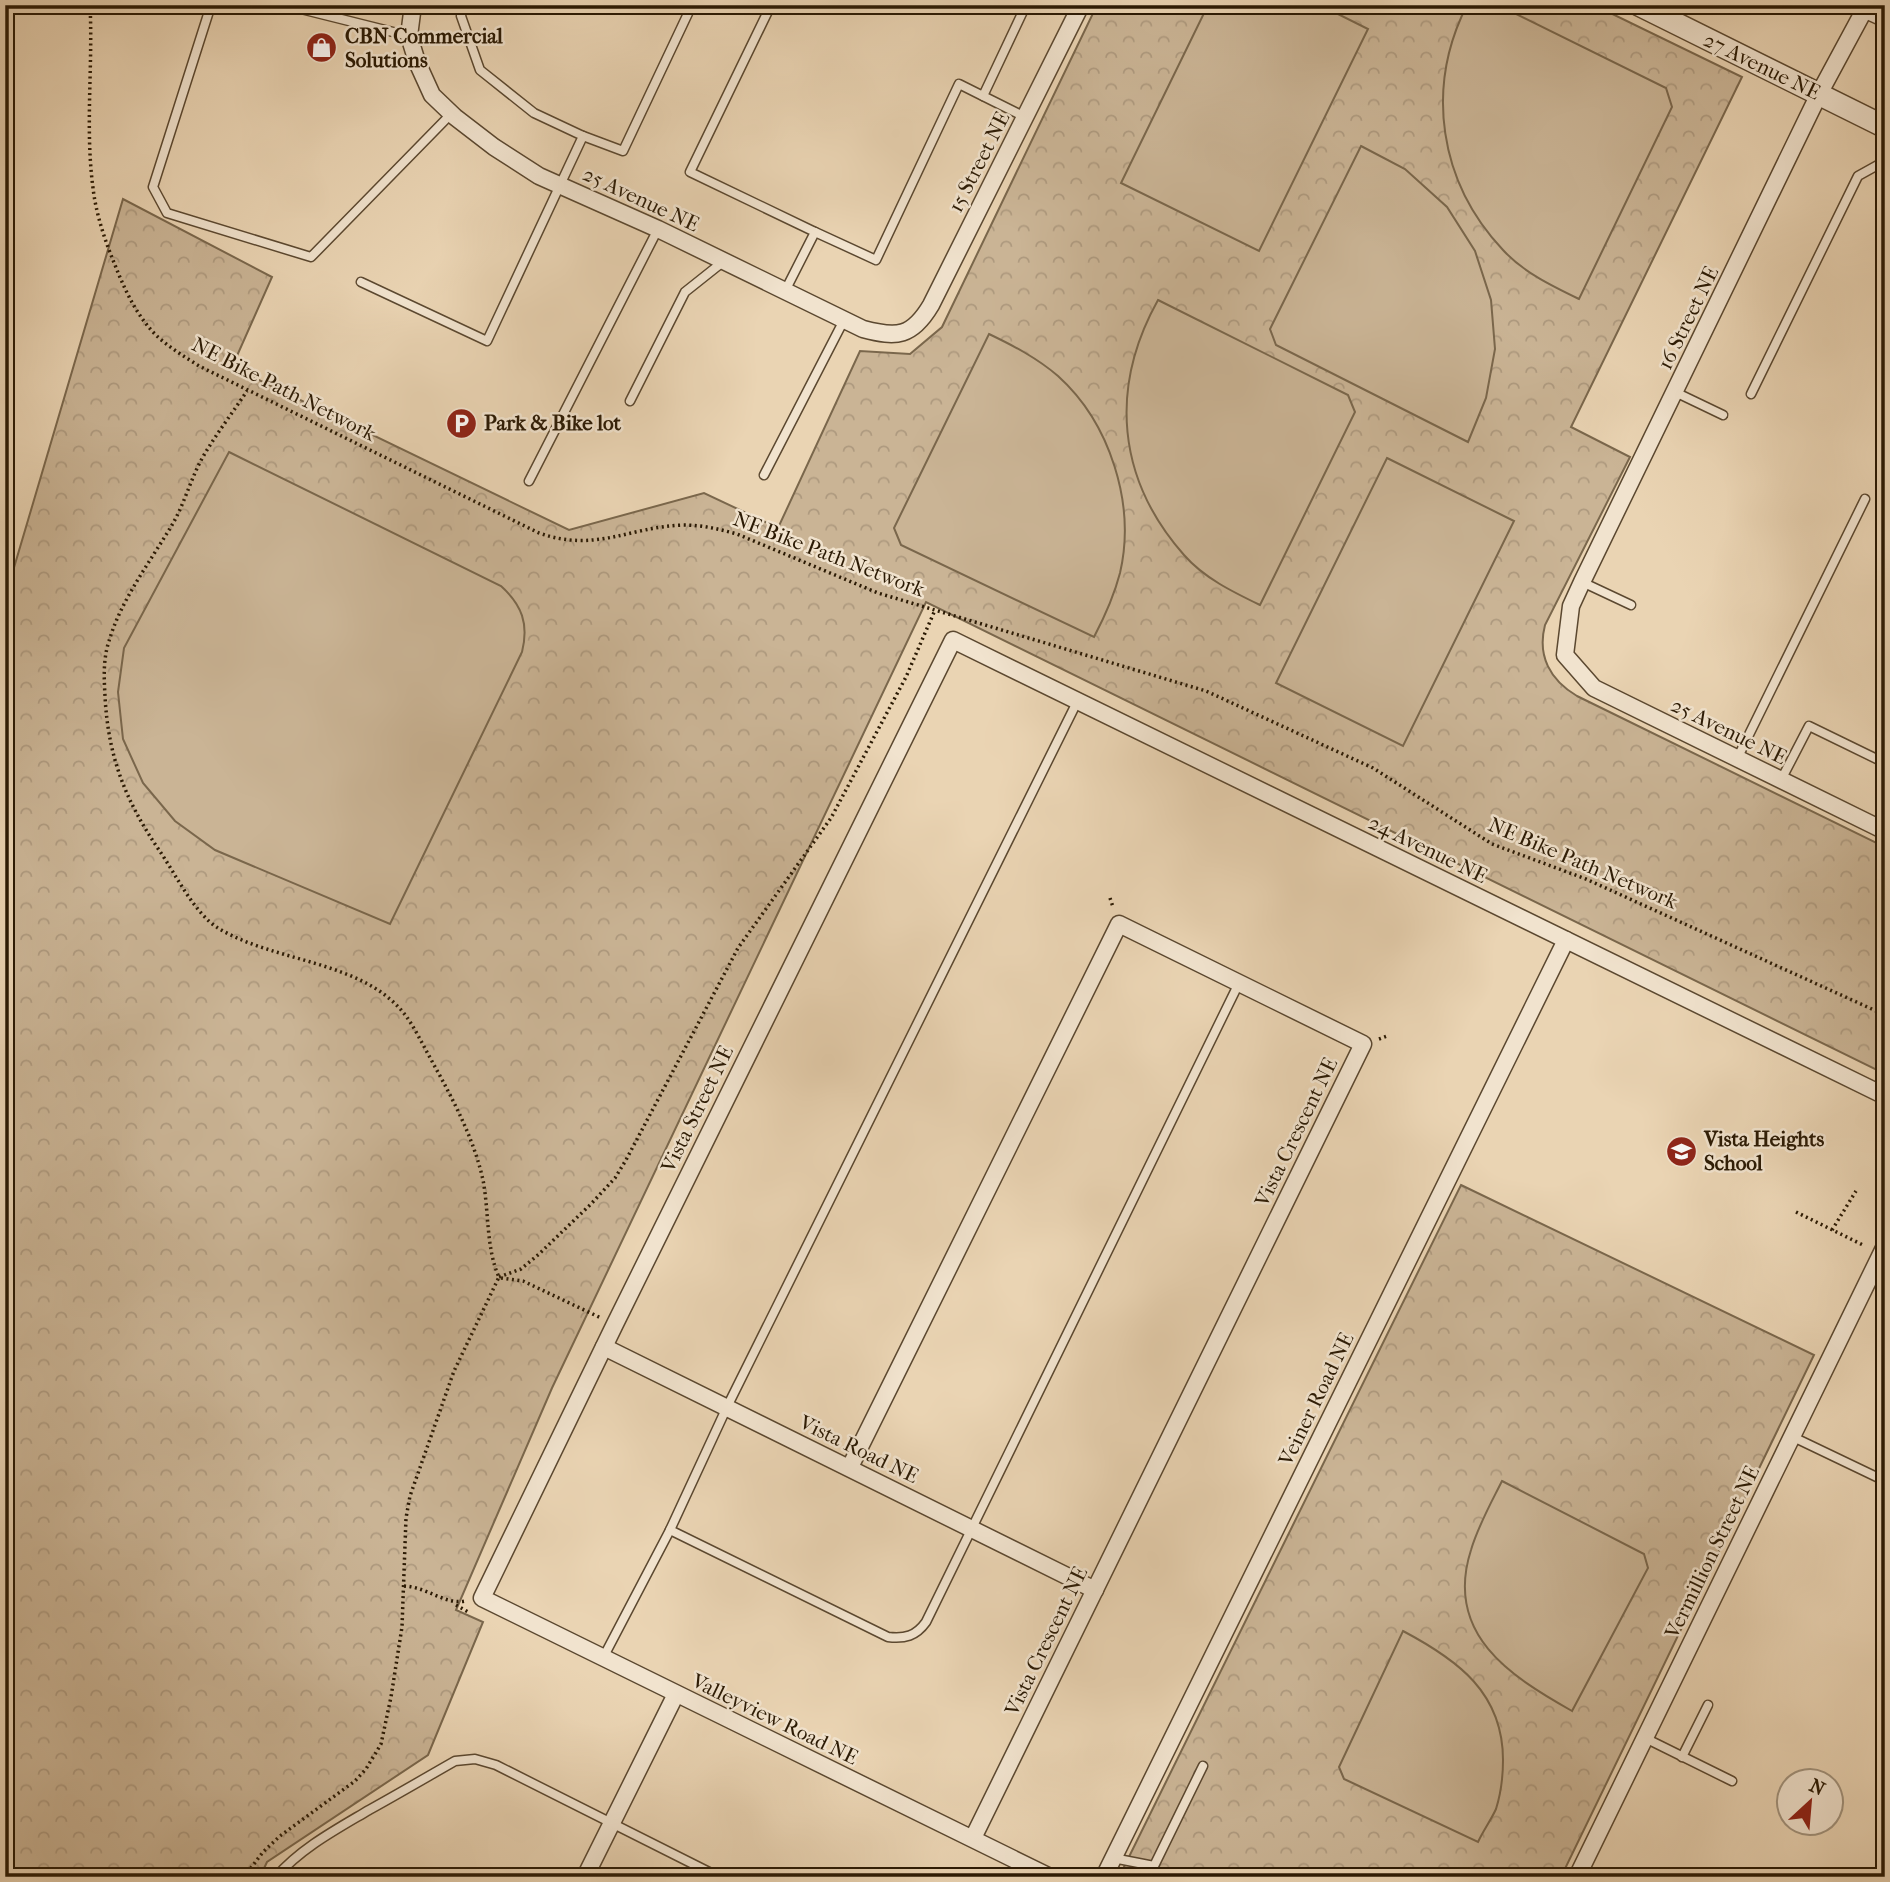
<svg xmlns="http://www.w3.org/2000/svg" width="1890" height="1882" viewBox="0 0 1890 1882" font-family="'IM FELL French Canon',serif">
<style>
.forest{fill:url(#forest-crowns);stroke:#7a674c;stroke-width:2}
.pitch{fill:#cab495;stroke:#7a674c;stroke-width:2}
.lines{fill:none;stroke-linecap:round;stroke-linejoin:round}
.service-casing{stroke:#5b4830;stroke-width:11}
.minor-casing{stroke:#5b4830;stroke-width:19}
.tertiary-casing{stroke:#5b4830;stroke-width:24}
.path{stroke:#2b1a04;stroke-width:3.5;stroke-dasharray:2 3.5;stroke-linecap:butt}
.service{stroke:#f1e3ce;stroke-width:8}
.minor{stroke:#f1e3ce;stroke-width:16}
.tertiary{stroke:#f1e3ce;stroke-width:21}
.labels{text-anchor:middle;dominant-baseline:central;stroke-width:5;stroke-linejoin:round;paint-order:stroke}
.poi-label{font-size:21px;font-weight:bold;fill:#2b1a04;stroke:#f1e3ce;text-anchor:start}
.street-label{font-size:21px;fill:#2b1a04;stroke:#f1e3ce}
</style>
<defs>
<pattern id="forest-crowns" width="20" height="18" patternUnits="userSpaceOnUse" patternTransform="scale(1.75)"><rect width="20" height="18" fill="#cab495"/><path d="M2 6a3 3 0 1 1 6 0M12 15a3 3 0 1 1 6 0" fill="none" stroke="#ae9a7f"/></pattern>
</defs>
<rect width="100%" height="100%" fill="#ead4b3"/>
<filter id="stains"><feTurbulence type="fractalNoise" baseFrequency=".00286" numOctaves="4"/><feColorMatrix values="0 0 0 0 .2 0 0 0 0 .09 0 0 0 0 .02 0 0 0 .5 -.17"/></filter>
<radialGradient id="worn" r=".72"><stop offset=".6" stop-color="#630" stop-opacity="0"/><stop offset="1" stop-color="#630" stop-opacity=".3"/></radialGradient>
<!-- forest -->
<g class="forest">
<path d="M 1097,5 L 1594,5 L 1742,77 L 1571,427 L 1630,457 L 1545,625 C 1537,656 1550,680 1577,696 L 1885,847 L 1885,1074 L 926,602 L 552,1388 L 456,1610 L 483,1622 L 428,1755 L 267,1862 L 260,1877 L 5,1877 L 5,598 L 123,199 L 272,277 L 232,367 L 569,530 L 704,493 L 778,528 L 860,351 L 910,354 L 942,327 Z"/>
<path d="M 1461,1185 L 1814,1355 L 1561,1877 L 1119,1877 Z"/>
</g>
<!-- pitch -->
<g class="pitch">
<path d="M 1208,5 L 1320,5 L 1368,29 L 1259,251 L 1121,183 Z"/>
<path d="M 1467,5 L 1498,5 L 1666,88 L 1672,107 L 1579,299 C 1552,286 1523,272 1503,250 C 1439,182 1425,88 1467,5 Z"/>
<path d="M 1361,146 L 1405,169 L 1447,207 L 1475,251 L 1491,300 L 1495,349 L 1486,398 L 1468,442 L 1276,345 L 1270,329 Z"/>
<path d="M 1158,300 L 1348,395 L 1355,412 L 1260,605 C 1233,592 1204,578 1184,555 C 1117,479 1109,388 1158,300 Z"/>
<path d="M 989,334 C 1014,346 1037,358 1058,376 C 1110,423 1136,504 1120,573 C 1114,596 1105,616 1094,637 L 901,545 L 894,528 Z"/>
<path d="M 229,452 L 501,586 C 522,605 529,624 522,652 L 390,924 L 215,850 L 175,821 L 143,783 L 123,739 L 118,692 L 124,648 Z"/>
<path d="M 1387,458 L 1514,521 L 1403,746 L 1276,683 Z"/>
<path d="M 1502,1481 L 1644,1554 L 1648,1568 L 1572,1711 C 1510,1676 1444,1634 1471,1550 C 1478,1526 1491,1503 1502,1481 Z"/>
<path d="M 1403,1631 C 1458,1660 1503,1693 1503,1760 C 1503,1776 1501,1793 1496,1809 C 1491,1820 1483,1831 1478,1842 L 1344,1779 L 1339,1767 Z"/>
</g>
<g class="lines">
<defs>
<g id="service">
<path d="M 211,5 L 153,187 L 167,213 L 311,257 L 451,114"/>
<path d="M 285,5 L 409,36"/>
<path d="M 771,5 L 690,172 L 815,232 L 785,291"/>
<path d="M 1863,13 L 1885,23"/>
<path d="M 983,96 L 1026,5"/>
<path d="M 583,136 L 623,151 L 692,5"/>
<path d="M 815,232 L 876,260 L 959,84 L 1025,117"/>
<path d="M 361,282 L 487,341 L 583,136 L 534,113 L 480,70 L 461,16 L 463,5"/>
<path d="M 1675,392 L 1723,415"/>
<path d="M 1751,394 L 1858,176 L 1885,161"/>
<path d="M 630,401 L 685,292 L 724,261"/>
<path d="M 764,475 L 844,320"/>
<path d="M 529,481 L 658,229"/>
<path d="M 1582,582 L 1631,605"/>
<path d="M 1737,759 L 1865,499"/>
<path d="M 1781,780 L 1809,726 L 1885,763"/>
<path d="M 1791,1436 L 1885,1481"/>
<path d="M 670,1530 L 888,1637 C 905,1639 916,1636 926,1622 L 1239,983"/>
<path d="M 603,1658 L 670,1530 L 727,1407 L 1078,700"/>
<path d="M 1645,1738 L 1732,1781"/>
<path d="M 1682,1757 L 1708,1705"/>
<path d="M 1113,1858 L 1154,1866 L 1203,1766"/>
<path d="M 276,1877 C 301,1848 337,1829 369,1810 C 398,1794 427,1777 455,1761 L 475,1759 L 496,1765 L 719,1877"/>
</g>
<g id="minor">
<path d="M 413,5 L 409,36 L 417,62 L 432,95 L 455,117 L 494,147 L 539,176 L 658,229 L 863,329 C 897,338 912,337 931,305 L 1081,5"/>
<path d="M 1867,5 L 1819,94 L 1582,582 L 1571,606 L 1565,655 L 1594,688 L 1885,831"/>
<path d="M 604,1347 L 1095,1590"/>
<path d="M 850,1467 L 1119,924 L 1363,1044 L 973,1838"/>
<path d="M 585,1877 L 676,1694"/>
<path d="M 1050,1877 L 482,1598 L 615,1324 L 953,640 L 1885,1096"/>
<path d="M 1104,1877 L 1566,940"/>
<path d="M 1577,1877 L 1885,1246"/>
</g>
<path id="tertiary" d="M 1639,5 L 1885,127"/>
</defs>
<!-- service casing -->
<use href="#service" class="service-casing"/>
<!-- minor casing -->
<use href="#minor" class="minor-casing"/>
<!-- tertiary casing -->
<use href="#tertiary" class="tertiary-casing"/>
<!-- path -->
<g class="path">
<path d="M 90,5 C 93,66 85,128 93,188 C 96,214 105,241 115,265 C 124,288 135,312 152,331 C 165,345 182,355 199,366 L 539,533 C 596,553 628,527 683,525 C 702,525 719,529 737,534 L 878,593 L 1206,691 L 1373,768 L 1492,844 L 1586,879 L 1885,1015"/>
<path d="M 1110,898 L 1113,907"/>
<path d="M 1379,1039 L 1387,1036"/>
<path d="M 1796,1212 L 1865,1246"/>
<path d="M 1832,1230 L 1856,1191"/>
<path d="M 499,1277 L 521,1269 L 539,1254 L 591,1204 L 615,1178 L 626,1160 L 738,948 L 831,818 L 906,677 L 935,610"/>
<path d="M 501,1278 L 523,1281 L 601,1318"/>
<path d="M 404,1586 C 427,1587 445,1605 465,1601"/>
<path d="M 456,1605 L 470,1613"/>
<path d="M 1081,1874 L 1083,1871"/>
<path d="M 244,1877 L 263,1852 L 280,1836 L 355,1781 L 366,1769 L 381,1744 L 391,1697 L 402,1627 L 406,1518 L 410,1496 L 454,1371 L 499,1277 C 486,1249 489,1211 483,1180 C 473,1135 450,1094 428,1054 C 421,1041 414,1027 406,1016 C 364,960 275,963 218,928 C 194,913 175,873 159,850 C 125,800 108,756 105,696 C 104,678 103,659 109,641 C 121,600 150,562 172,525 C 185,503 191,477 204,455 C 217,433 233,412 247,391"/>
</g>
<!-- service -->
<use href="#service" class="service"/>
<!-- minor -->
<use href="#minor" class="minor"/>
<!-- tertiary -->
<use href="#tertiary" class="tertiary"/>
</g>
<!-- icons -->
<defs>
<symbol id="shop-disc" viewBox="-11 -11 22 22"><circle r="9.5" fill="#8f2418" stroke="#f1e3ce"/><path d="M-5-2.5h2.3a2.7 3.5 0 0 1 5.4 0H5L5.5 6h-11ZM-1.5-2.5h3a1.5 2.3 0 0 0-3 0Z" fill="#fff"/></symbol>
<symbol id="parking-disc" viewBox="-11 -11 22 22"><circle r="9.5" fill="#8f2418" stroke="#f1e3ce"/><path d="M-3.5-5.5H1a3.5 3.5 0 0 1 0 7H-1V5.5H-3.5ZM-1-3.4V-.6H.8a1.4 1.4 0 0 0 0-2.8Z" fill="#fff"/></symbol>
<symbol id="school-disc" viewBox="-11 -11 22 22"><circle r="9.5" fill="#8f2418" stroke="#f1e3ce"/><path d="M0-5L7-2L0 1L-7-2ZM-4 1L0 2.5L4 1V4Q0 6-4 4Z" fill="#fff"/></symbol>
</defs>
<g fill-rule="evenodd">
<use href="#shop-disc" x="304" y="30" width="35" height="35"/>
<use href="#parking-disc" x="444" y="406" width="35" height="35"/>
<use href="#school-disc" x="1664" y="1134" width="35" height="35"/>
</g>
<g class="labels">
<!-- poi labels -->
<g class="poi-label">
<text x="345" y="36">CBN Commercial<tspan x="345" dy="24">Solutions</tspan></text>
<text x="484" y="423">Park &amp; Bike lot</text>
<text x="1704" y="1139">Vista Heights<tspan x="1704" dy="24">School</tspan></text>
</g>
<!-- street labels -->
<g class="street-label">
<text transform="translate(1762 66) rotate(26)">27 Avenue NE</text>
<text transform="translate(979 162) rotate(-63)">15 Street NE</text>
<text transform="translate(641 199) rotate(25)">25 Avenue NE</text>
<text transform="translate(1688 318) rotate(-64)">16 Street NE</text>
<text transform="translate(284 389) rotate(27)">NE Bike Path Network</text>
<text transform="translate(829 554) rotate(21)">NE Bike Path Network</text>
<text transform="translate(1729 731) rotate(26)">25 Avenue NE</text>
<text transform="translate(1428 849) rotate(26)">24 Avenue NE</text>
<text transform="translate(1583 863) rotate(23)">NE Bike Path Network</text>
<text transform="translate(697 1109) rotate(-64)">Vista Street NE</text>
<text transform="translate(1296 1132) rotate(-64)">Vista Crescent NE</text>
<text transform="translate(1316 1399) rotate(-64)">Veiner Road NE</text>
<text transform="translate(859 1449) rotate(26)">Vista Road NE</text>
<text transform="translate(1712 1552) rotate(-64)">Vermillion Street NE</text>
<text transform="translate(1046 1641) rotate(-64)">Vista Crescent NE</text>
<text transform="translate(775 1719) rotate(26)">Valleyview Road NE</text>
</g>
</g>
<!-- margin -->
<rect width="1890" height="1882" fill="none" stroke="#ead4b3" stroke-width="28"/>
<rect x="7" y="7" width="1876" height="1868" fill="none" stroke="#2b1a04" stroke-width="3.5"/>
<rect x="14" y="14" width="1862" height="1854" fill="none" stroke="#2b1a04" stroke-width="2"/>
<!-- north arrow -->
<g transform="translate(1810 1802) rotate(26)"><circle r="33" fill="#f1e3ce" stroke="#a2937d" stroke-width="2"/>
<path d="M0-5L12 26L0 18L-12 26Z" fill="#8f2418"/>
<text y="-10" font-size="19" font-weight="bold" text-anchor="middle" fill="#2b1a04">N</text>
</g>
<rect width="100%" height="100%" filter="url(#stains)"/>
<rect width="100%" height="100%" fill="url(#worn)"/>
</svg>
